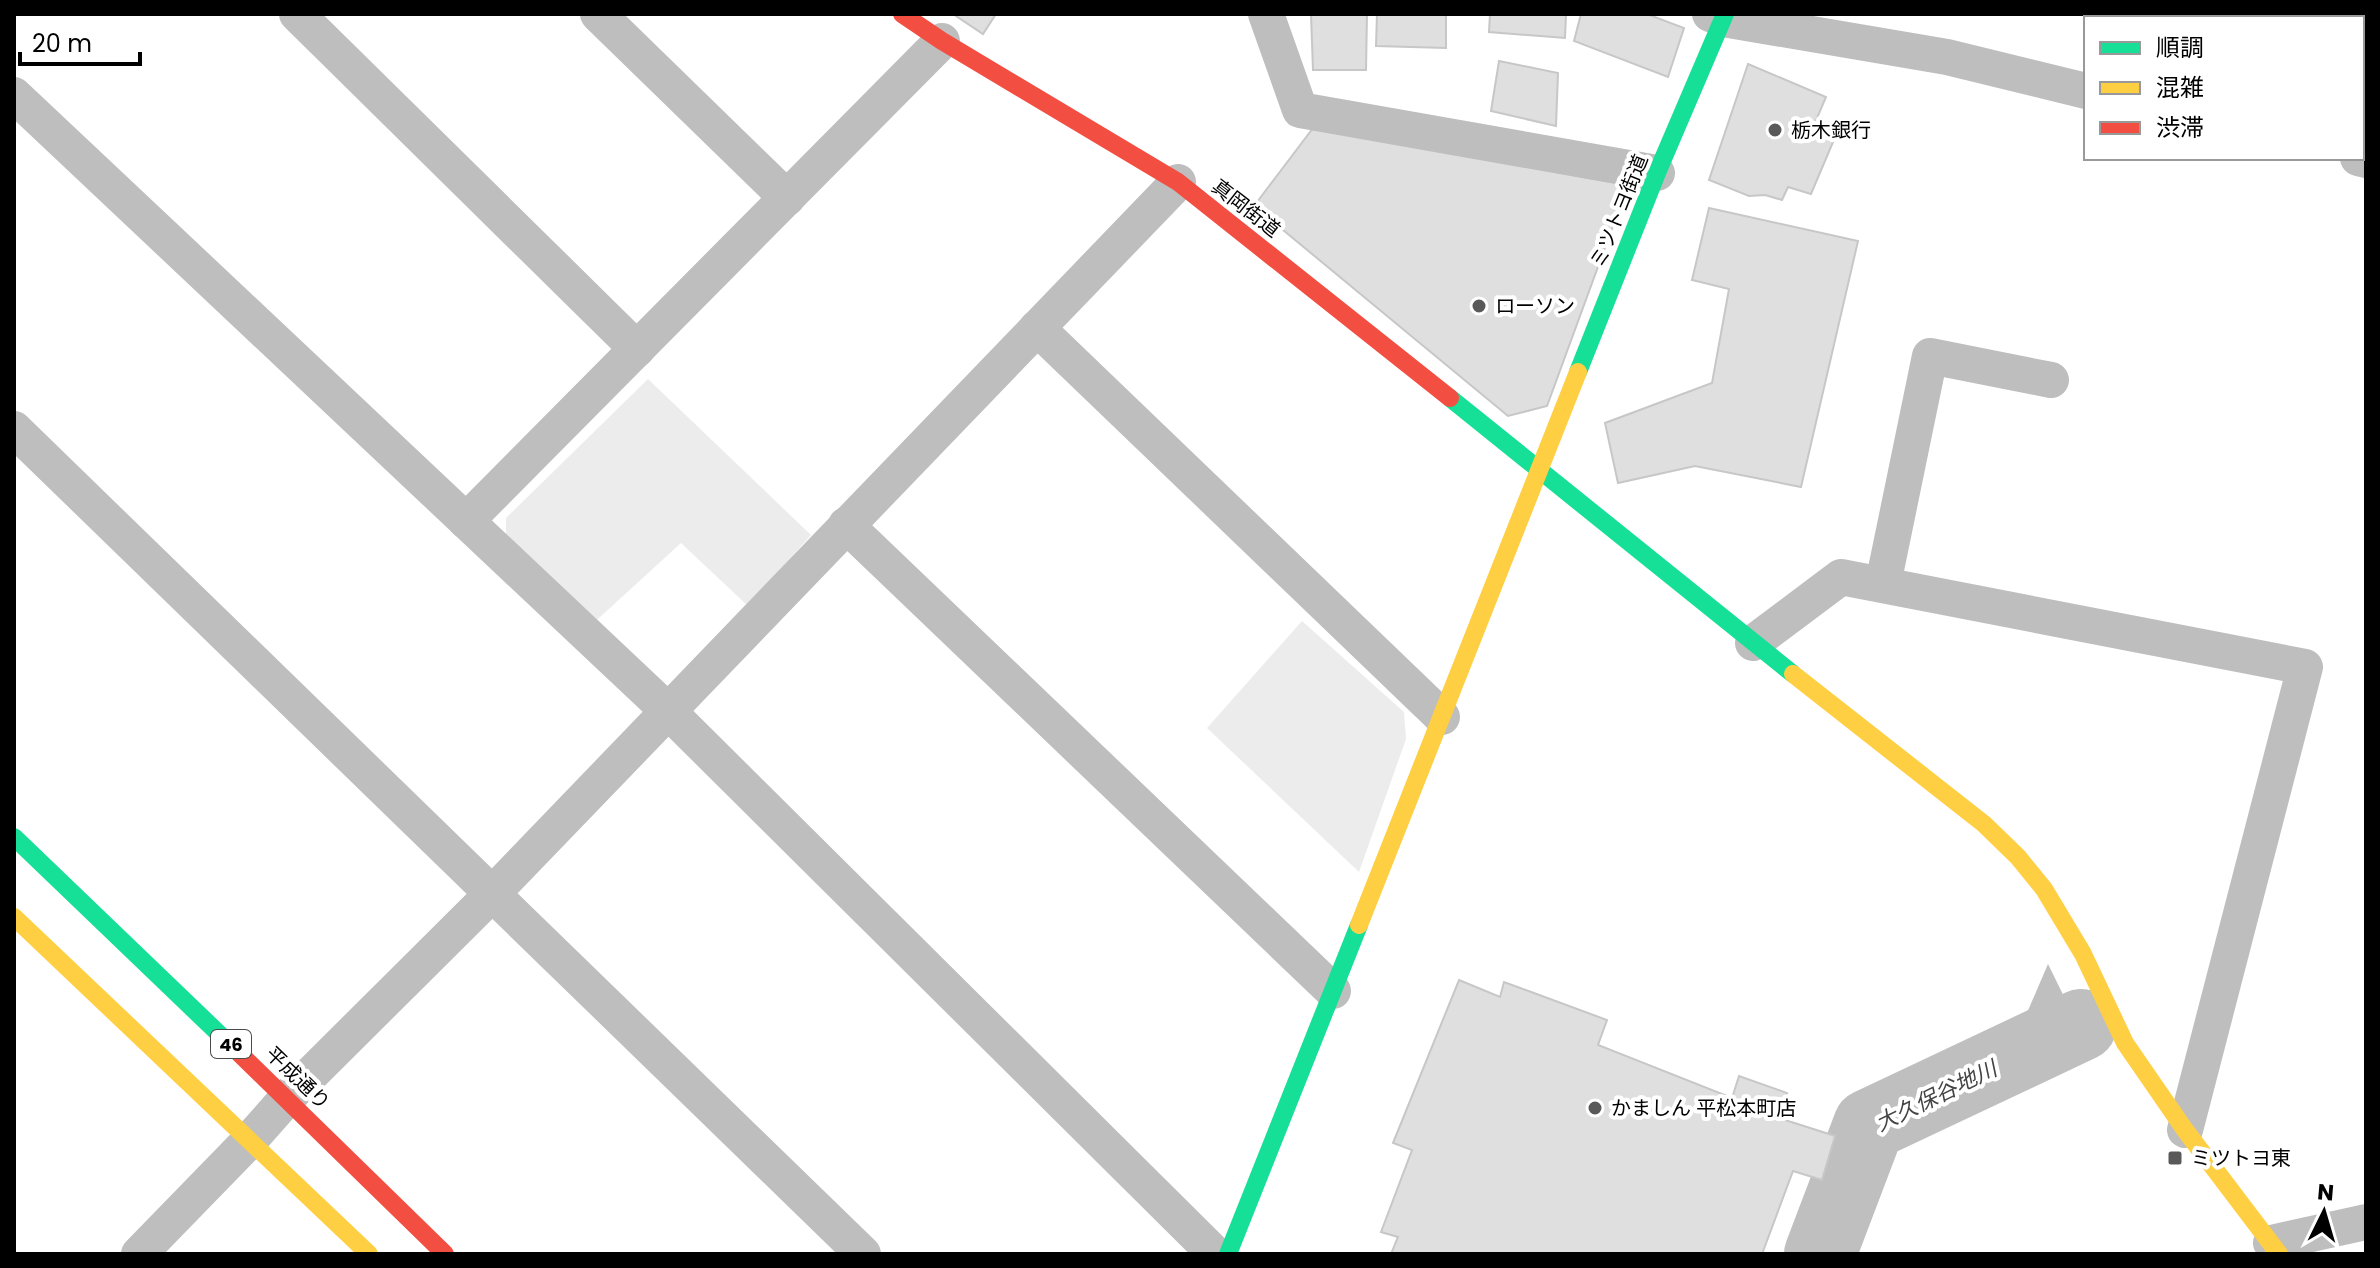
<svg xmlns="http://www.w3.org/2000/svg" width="2380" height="1268" viewBox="0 0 2380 1268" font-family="Poppins,'Noto Sans JP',sans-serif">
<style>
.green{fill:#ececec}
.water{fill:#bfbfbf}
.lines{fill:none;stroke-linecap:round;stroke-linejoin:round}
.river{stroke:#bfbfbf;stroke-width:72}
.building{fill:#dfdfdf;stroke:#c7c7c7;stroke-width:2}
.street{stroke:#bebebe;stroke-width:36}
.fast{stroke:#16e098;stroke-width:18}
.slow{stroke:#ffcf43;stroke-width:18}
.jam{stroke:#f24e42;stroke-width:18}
.poi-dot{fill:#595959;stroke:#fff;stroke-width:3}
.labels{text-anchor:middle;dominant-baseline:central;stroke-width:8;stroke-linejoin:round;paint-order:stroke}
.shield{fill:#fff;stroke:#4c4c4c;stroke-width:2}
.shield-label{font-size:18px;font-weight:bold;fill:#000}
.poi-label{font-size:20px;fill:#000;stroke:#fff;text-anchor:start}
.street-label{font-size:20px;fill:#000;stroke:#fff}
.water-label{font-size:22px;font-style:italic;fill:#444;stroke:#fff}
</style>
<rect width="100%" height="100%" fill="#fff"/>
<!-- green -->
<g class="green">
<path d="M 648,379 L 811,535 L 748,606 L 681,543 L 588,628 L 506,550 L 506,518 Z"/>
<path d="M 1302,621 L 1404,712 L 1406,739 L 1359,872 L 1207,728 Z"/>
</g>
<!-- water -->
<path class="water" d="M 2048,964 L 2077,1023 L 2008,1057 Z"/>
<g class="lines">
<!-- river -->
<path class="river" d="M 1820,1254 L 1869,1125 L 2081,1025"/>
</g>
<!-- building -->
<g class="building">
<path d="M 953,14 L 996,14 L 983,34 Z"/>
<path d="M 1311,14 L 1367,14 L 1366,70 L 1313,70 Z"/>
<path d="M 1377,14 L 1446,14 L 1446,48 L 1376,46 Z"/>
<path d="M 1490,14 L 1566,14 L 1565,38 L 1489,32 Z"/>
<path d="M 1581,14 L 1647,14 L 1684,28 L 1668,77 L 1574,41 Z"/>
<path d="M 1499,61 L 1558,73 L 1556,126 L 1491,111 Z"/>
<path d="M 1748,64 L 1826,97 L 1814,125 L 1836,135 L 1811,194 L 1788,187 L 1782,200 L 1765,195 L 1749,196 L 1709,180 Z"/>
<path d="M 1313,128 L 1628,185 L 1547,406 L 1508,416 L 1254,206 Z"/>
<path d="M 1709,208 L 1858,241 L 1801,487 L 1695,466 L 1618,483 L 1605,423 L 1712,383 L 1729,289 L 1692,280 Z"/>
<path d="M 1459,980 L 1500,997 L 1504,982 L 1607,1020 L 1598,1045 L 1732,1098 L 1739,1076 L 1787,1093 L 1779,1118 L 1835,1136 L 1822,1180 L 1793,1171 L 1762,1254 L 1391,1254 L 1398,1237 L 1381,1232 L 1412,1150 L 1393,1143 Z"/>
</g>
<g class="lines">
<!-- street -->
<g class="street">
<path d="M 297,14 L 637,349"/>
<path d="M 598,14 L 787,198"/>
<path d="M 1266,14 L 1300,110 L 1657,173"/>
<path d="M 1710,14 L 1723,19 L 1947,57 L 2086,91"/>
<path d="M 14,95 L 668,711 L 1215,1254"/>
<path d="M 2358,158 L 2366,160"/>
<path d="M 1037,328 L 1442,717"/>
<path d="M 14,429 L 863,1254"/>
<path d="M 466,521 L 942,41"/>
<path d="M 846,525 L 1333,991"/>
<path d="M 1883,584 L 1930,356 L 2051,380"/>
<path d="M 1753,643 L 1841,577 L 2305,667 L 2185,1130"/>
<path d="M 2271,1243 L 2366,1222"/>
<path d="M 139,1254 L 249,1141 L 287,1098 L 493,893 L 1178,182"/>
</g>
<!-- fast -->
<g class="fast">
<path d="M 1578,372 L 1657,173 L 1725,14"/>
<path d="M 1450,398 L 1793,674"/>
<path d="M 14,837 L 240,1054"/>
<path d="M 1228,1254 L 1359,925"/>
</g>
<!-- slow -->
<g class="slow">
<path d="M 1793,674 L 1984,824 L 2018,857 L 2044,889 L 2083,954 L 2125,1043 L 2185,1130 L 2279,1254"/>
<path d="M 14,917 L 369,1254"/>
<path d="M 1359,925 L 1578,372"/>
</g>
<!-- jam -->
<g class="jam">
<path d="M 902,14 L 942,41 L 1178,182 L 1450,398"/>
<path d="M 240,1054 L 445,1254"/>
</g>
</g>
<!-- markers -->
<g class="poi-dot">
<circle cx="1775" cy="130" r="8"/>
<circle cx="1479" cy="306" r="8"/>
<circle cx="1595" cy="1108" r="8"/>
<rect x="2167" y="1150" width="16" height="16" rx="4"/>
</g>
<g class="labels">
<!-- shield labels -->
<rect class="shield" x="211" y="1030" width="40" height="28" rx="6"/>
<g class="shield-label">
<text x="231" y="1044">46</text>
</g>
<!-- poi labels -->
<g class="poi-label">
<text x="1791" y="130">栃木銀行</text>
<text x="1495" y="306">ローソン</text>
<text x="1611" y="1108">かましん 平松本町店</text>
<text x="2191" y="1158">ミツトヨ東</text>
</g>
<!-- street labels -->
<g class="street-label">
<text transform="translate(1246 208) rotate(38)">真岡街道</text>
<text transform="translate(1619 211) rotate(-68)">ミツトヨ街道</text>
<text transform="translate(298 1078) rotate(44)">平成通り</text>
</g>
<!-- water labels -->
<g class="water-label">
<text transform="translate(1936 1096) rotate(-26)">大久保谷地川</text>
</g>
</g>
<!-- border -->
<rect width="2380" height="1268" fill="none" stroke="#000000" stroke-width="32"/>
<!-- legend -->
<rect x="2084" y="16" width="280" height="144" fill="#ffffff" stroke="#999999" stroke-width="2"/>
<rect x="2100" y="42" width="40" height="12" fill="#16e098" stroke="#999999" stroke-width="2"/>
<text x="2156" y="56" font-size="24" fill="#000000">順調</text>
<rect x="2100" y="82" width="40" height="12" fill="#ffcf43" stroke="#999999" stroke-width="2"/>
<text x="2156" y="96" font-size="24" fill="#000000">混雑</text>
<rect x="2100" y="122" width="40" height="12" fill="#f24e42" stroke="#999999" stroke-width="2"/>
<text x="2156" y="136" font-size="24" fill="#000000">渋滞</text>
<!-- north arrow -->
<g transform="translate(2324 1212) rotate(5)" stroke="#ffffff" stroke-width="6" paint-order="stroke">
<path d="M0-6L14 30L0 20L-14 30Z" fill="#000000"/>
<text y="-12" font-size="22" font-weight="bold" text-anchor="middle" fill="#000000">N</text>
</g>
<!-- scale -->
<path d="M20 52v12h120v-12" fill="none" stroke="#000000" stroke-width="4"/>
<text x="32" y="52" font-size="24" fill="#000000" stroke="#ffffff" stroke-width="6" paint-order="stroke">20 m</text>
</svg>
